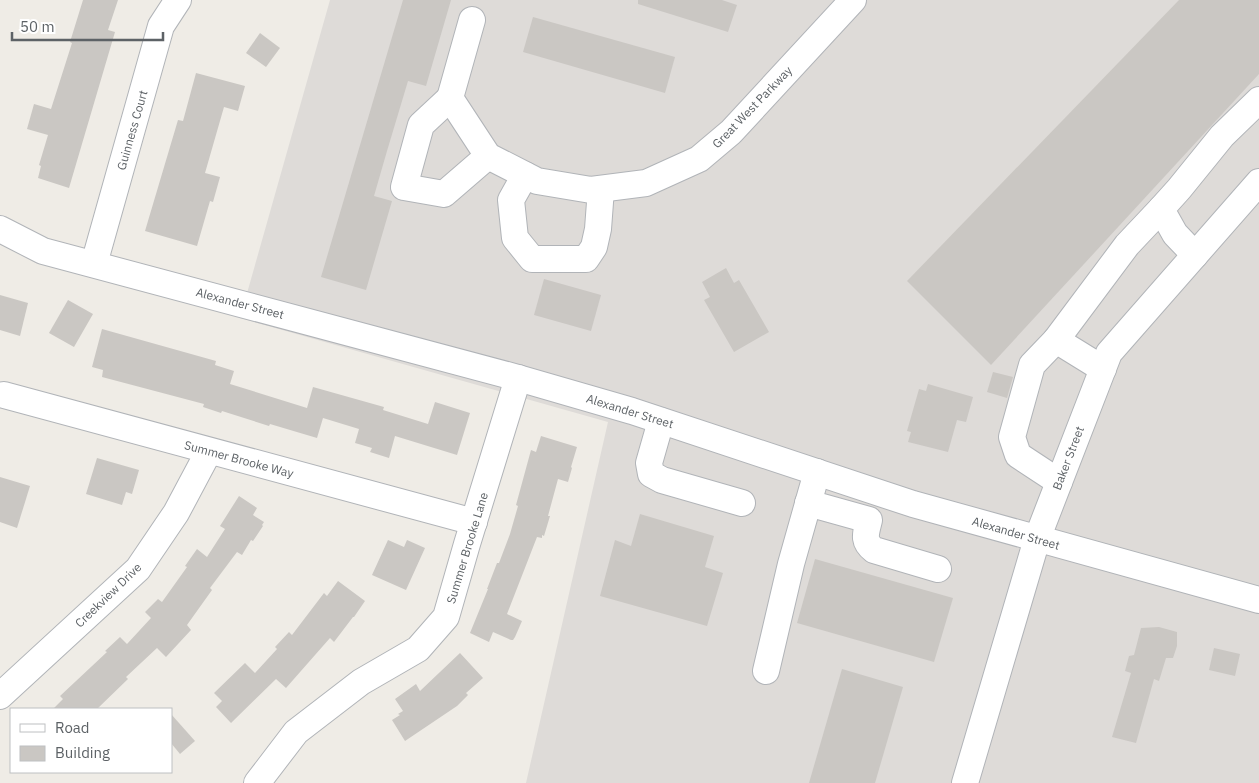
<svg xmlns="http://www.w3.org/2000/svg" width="1259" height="783" viewBox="0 0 1259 783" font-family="'IBM Plex Sans',sans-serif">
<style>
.industrial{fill:#dedbd8}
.building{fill:#cac7c3}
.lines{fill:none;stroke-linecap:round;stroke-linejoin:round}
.minor-casing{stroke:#b1b4b8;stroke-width:28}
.minor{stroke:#fff;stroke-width:26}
.labels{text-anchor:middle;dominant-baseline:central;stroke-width:4;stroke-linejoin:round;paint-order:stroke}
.street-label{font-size:12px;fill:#5d6266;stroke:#fff}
</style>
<rect width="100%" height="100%" fill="#efece6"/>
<!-- industrial -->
<path class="industrial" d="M 330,0 L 1259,0 L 1259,783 L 526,783 L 608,422 L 240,318 Z"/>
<!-- building -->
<g class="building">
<path d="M 83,0 L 118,0 L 108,30 L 115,32 L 69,188 L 38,178 L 41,166 L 39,165 L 48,135 L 27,129 L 34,104 L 51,109 L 72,43 L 70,42 Z"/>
<path d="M 403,0 L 451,0 L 426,86 L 408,81 L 387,151 L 374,196 L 392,201 L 366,290 L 321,277 Z"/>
<path d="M 638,0 L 722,0 L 737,5 L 728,32 L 638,4 Z"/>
<path d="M 1179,0 L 1259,0 L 1259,74 L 991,365 L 907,281 Z"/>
<path d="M 533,17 L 675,57 L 665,93 L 523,52 Z"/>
<path d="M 260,33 L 280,48 L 266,67 L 246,53 Z"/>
<path d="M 196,73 L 245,86 L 238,111 L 224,107 L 205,173 L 220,177 L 213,202 L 210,201 L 197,246 L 145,231 L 178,120 L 183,121 Z"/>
<path d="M 726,268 L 734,283 L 739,280 L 769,332 L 734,352 L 704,300 L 710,297 L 702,282 Z"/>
<path d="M 544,279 L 601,295 L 591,331 L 534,315 Z"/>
<path d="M 0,295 L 28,303 L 20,336 L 0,330 Z"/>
<path d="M 68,300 L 93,314 L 74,347 L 49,333 Z"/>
<path d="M 102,329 L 216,361 L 215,365 L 234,371 L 230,384 L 307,408 L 313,387 L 384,407 L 383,410 L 428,424 L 435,402 L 470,413 L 457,455 L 395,436 L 389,458 L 370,452 L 372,448 L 355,443 L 359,429 L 323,418 L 317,438 L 270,424 L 269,426 L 222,411 L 221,413 L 203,407 L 204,404 L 102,377 L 103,370 L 92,367 Z"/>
<path d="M 993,372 L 1013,377 L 1007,398 L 987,392 Z"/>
<path d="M 928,384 L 973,397 L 966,422 L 957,420 L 948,452 L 908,442 L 911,432 L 907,431 L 919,389 L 926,391 Z"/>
<path d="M 541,436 L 577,447 L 571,467 L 572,468 L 568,482 L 558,479 L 548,516 L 550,516 L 544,536 L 542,535 L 542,538 L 537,537 L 507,614 L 522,621 L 515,637 L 513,640 L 511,640 L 493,632 L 489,642 L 470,633 L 488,589 L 487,589 L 497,563 L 499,563 L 510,534 L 518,506 L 516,505 L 531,450 L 536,452 Z"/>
<path d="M 97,458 L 139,470 L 132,494 L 126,492 L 122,505 L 86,494 Z"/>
<path d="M 0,477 L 30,486 L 17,528 L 0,522 Z"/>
<path d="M 239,496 L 257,508 L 253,515 L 264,522 L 262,525 L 263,526 L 253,541 L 251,540 L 242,555 L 237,552 L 210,588 L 212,590 L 187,625 L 191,630 L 166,657 L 157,648 L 126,677 L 128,679 L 97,709 L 53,709 L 63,699 L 60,696 L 107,652 L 105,651 L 120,637 L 127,644 L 151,618 L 145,612 L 158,599 L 162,602 L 187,567 L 185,566 L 197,549 L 207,557 L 225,529 L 220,526 Z"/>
<path d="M 640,514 L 714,536 L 705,567 L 723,573 L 707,626 L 600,596 L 615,540 L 631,546 Z"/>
<path d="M 388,540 L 404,547 L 407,540 L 425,548 L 406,590 L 372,575 Z"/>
<path d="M 815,559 L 953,598 L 934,662 L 797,623 Z"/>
<path d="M 338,581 L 365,601 L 354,617 L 353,617 L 334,642 L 330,638 L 286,688 L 276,679 L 231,723 L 216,707 L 222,701 L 214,693 L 245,663 L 255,673 L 277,649 L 275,647 L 289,632 L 292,635 L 324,593 L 327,596 Z"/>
<path d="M 1159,627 L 1177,632 L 1177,646 L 1173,658 L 1166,658 L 1159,681 L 1154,679 L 1136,743 L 1112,737 L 1131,673 L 1125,671 L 1129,656 L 1134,655 L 1141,628 Z"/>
<path d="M 1214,648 L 1240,654 L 1235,676 L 1209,670 Z"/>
<path d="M 460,653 L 483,678 L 466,693 L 468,695 L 457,706 L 405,741 L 392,720 L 400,715 L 398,714 L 403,711 L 395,699 L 416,684 L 420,691 Z"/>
<path d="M 842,669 L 903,687 L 875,783 L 809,783 Z"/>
<path d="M 171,714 L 195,741 L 180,754 L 171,743 Z"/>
</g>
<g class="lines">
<defs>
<g id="minor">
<path d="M 472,20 L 450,98 L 488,156 L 537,181 L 591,190 L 646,183 L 699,159 L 731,132 L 853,0"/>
<path d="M 450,98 L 421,125 L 404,187 L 444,194 L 488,156"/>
<path d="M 525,175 L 511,200 L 515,238 L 532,259 L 586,259 L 594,247 L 598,229 L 601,189"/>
<path d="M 0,229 L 43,251 L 518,378 L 632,411 L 913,504 L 1259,600"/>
<path d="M 1195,255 L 1175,234 L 1161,209 L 1179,189 L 1222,136 L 1259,100"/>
<path d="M 94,264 L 161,26 L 178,0"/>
<path d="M 1056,340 L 1032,365 L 1012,437 L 1018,455 L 1059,482"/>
<path d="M 1103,369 L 1056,340 L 1127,245 L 1161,209"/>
<path d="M 4,395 L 474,522"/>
<path d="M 661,421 L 649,463 L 651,474 L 662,480 L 742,503"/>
<path d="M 808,503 L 869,520 C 866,533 862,541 874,550 L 938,569"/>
<path d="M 766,671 L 791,564 L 817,472"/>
<path d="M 0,696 L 138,569 L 176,513 L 209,451"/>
<path d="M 257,783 L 296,732 L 361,682 L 418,649 L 446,617 L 467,544 L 518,378"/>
<path d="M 965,783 L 1037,539 L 1109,353 L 1259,182"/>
</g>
</defs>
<!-- minor casing -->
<use href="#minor" class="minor-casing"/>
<!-- minor -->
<use href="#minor" class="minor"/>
</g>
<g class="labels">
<!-- street labels -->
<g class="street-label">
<text transform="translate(752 107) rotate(-46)">Great West Parkway</text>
<text transform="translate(132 130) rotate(-74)">Guinness Court</text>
<text transform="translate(240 303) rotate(15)">Alexander Street</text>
<text transform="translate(630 411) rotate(17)">Alexander Street</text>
<text transform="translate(1068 458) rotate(-69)">Baker Street</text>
<text transform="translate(239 459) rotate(15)">Summer Brooke Way</text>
<text transform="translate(1016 533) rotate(16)">Alexander Street</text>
<text transform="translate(467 548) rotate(-73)">Summer Brooke Lane</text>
<text transform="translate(108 595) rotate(-44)">Creekview Drive</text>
</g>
</g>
<!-- legend -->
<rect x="10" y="708" width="162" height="65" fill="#ffffff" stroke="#bec0c2"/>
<rect x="20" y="724" width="25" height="8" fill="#ffffff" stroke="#bec0c2"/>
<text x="55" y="733" font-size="15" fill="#5d6266">Road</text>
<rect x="20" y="746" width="25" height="15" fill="#cac7c3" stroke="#bec0c2"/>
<text x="55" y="758" font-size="15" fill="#5d6266">Building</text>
<!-- scale -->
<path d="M12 32v8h151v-8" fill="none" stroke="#5d6266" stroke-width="2.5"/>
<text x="20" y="32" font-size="15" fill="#5d6266" stroke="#ffffff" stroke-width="4" paint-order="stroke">50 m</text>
</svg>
